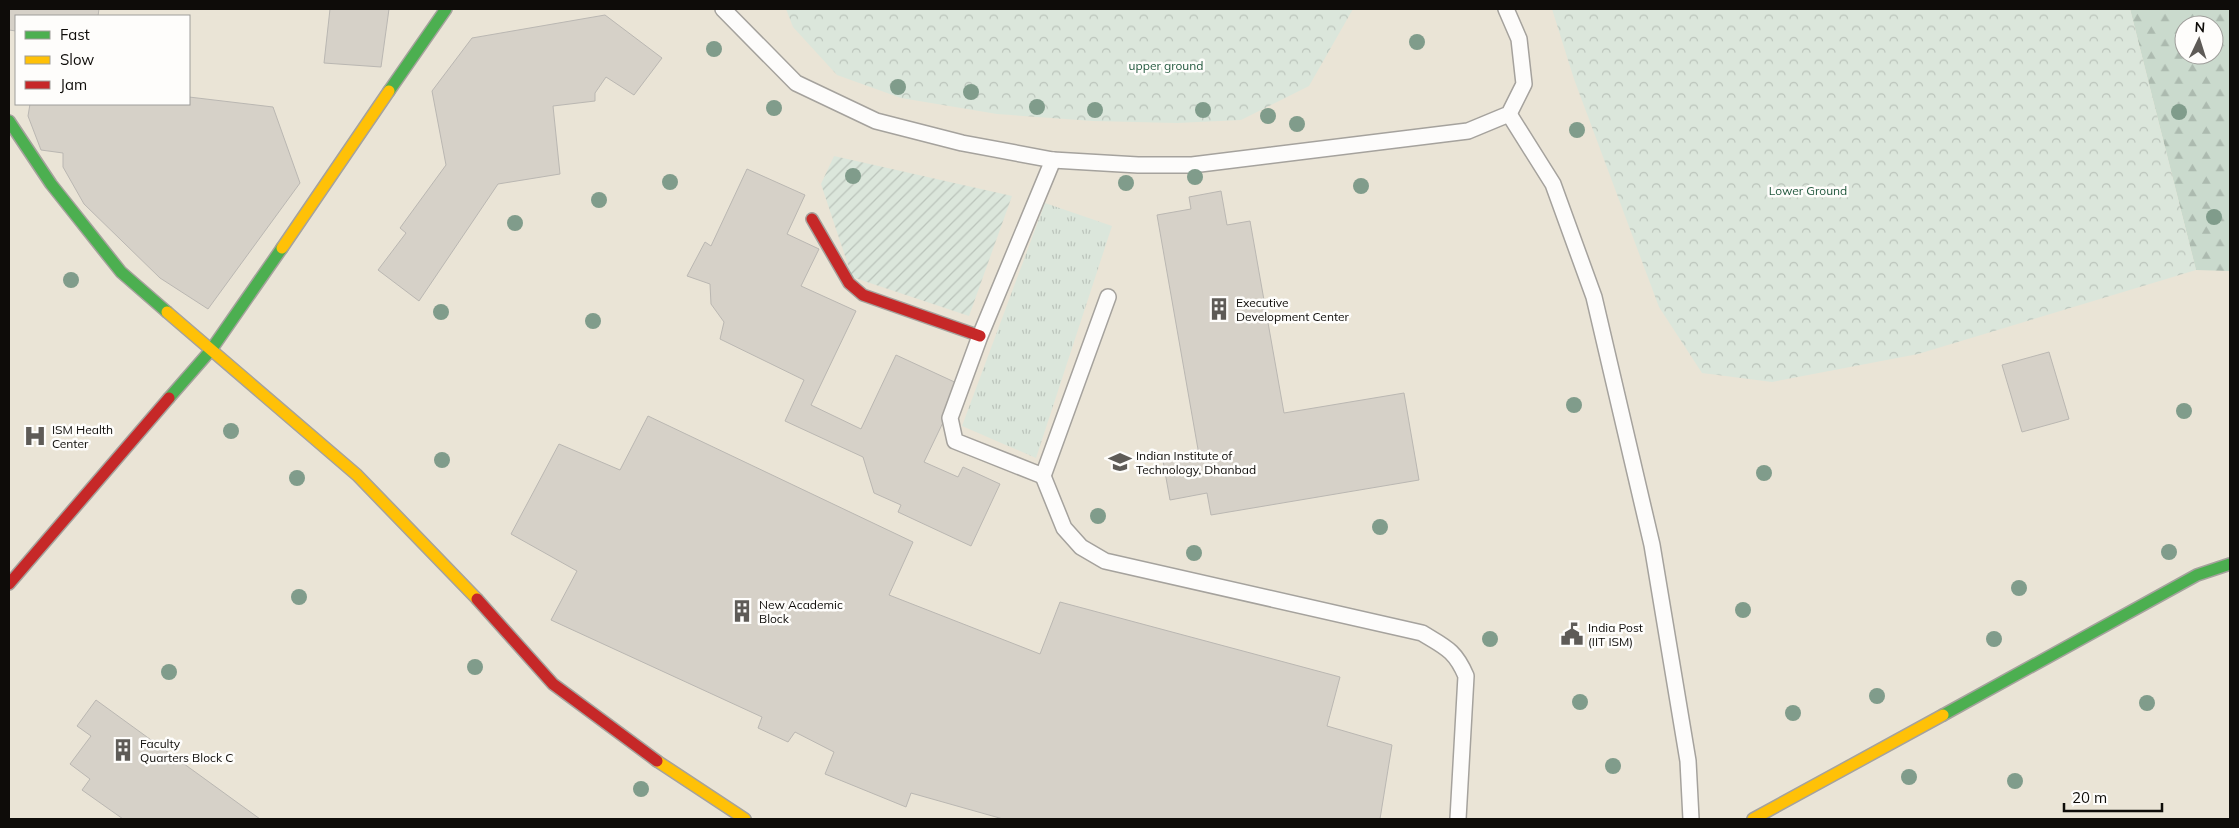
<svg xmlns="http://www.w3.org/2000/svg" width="2239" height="828" viewBox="0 0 2239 828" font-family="Mulish,sans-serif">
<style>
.built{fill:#eae4d6;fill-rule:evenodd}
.grass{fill:url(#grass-tufts)}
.forest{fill:url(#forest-firs);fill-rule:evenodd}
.park{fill:url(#park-crowns)}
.garden{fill:url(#garden-furrows)}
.building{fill:#d6d1c8;stroke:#bab7b2}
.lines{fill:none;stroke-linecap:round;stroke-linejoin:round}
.lane-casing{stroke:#a5a29d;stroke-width:18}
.fast-casing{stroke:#a5a29d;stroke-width:14}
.slow-casing{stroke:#a5a29d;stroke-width:14}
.jam-casing{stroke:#a5a29d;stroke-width:14}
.lane{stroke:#fdfcfb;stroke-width:15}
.fast{stroke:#4caf50;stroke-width:11}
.slow{stroke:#ffc107;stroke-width:11}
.jam{stroke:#c62828;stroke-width:11}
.tree{fill:#809c8b}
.labels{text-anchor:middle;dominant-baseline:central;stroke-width:5;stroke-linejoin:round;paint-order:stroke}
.park-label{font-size:12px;fill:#23593f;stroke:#fefdfb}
.poi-label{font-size:12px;fill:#0e0c09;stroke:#fefdfb;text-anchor:start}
</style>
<defs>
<pattern id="grass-tufts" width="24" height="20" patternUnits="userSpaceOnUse" patternTransform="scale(1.25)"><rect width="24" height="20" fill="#dbe6db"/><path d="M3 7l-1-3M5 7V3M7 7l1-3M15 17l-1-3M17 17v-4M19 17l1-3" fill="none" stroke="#bbc4bb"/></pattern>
<pattern id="forest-firs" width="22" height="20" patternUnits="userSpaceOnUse" patternTransform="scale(1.25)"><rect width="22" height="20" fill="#cadacd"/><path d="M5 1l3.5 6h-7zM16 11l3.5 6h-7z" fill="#acbaaf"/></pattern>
<pattern id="park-crowns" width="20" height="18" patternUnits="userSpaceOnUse" patternTransform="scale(1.25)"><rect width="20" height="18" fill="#dbe6db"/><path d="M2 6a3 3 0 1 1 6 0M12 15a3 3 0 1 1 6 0" fill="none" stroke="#bbc4bb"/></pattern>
<pattern id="garden-furrows" width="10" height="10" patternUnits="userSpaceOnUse" patternTransform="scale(1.25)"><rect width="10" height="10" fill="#dbe6db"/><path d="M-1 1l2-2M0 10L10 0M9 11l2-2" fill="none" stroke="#bbc4bb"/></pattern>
</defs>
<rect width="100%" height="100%" fill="#f2eee7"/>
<!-- built -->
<path class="built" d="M 9,9 L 2230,9 L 2230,819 L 9,819 ZM 16,16 L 189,16 L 189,104 L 16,104 ZM 2184,25 L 2214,25 L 2214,55 L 2184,55 Z"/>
<!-- grass -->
<path class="grass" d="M 1045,203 L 1112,226 L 1036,458 L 962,426 Z"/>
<!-- forest -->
<path class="forest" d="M 2130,9 L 2230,9 L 2230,271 L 2196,270 ZM 2184,25 L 2214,25 L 2214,55 L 2184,55 Z"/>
<!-- park -->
<g class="park">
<path d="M 786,9 L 1353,9 L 1309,86 L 1241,120 L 1177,123 L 1093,121 L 997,114 L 901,98 L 837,75 L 793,27 Z"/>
<path d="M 1552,9 L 2130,9 L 2196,270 L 1918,354 L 1772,382 L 1702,373 L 1659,307 L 1574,79 Z"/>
</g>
<!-- garden -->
<path class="garden" d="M 834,156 L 1012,196 L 969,316 L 852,277 L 821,184 Z"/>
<!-- building -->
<g class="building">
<path d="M 9,9 L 99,9 L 98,16 L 16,16 L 16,31 L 9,30 Z"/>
<path d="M 330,9 L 389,9 L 381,67 L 324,63 Z"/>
<path d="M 605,15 L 662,58 L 634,95 L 606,77 L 595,93 L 595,101 L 553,106 L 560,174 L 498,184 L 419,301 L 378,270 L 406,233 L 400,228 L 446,165 L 432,91 L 472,38 Z"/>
<path d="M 189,97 L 273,107 L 300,183 L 208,309 L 160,278 L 84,204 L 63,167 L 63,153 L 41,150 L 28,116 L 30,104 L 189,104 Z"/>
<path d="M 747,169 L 805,195 L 787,234 L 819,249 L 801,286 L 856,311 L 811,405 L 861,429 L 896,355 L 961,385 L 924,462 L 958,477 L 963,467 L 1000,484 L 971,546 L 898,512 L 901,505 L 874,493 L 863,457 L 785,421 L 804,380 L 720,339 L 724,322 L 711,304 L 710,284 L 687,276 L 705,242 L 711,246 Z"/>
<path d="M 1221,191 L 1227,225 L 1250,221 L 1284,413 L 1404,393 L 1419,480 L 1211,515 L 1207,493 L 1170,500 L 1163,461 L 1199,455 L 1157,215 L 1191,209 L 1189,197 Z"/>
<path d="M 2049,352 L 2069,419 L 2022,432 L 2002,365 Z"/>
<path d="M 648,416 L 913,542 L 889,595 L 1040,654 L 1060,602 L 1340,677 L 1327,726 L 1392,745 L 1380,819 L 1003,819 L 911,793 L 906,807 L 825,774 L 834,752 L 795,732 L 788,742 L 758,728 L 762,717 L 551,620 L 577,571 L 511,534 L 559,444 L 620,470 Z"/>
<path d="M 96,700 L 260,819 L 123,819 L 82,790 L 90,779 L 70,764 L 91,736 L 77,726 Z"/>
</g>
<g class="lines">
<defs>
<g id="lane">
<path d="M 723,9 L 796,83 L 876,121 L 962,143 L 1053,160 L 1138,165 L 1192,165 L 1468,131 L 1509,114 L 1524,84 L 1519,39 L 1506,9"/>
<path d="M 1509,114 L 1553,184 L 1594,297 L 1652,545 L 1688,761 L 1691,819"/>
<path d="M 1053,160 L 980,336 L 950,418 L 955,441 L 1043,476 L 1108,297"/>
<path d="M 1043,476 L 1064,528 L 1081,547 L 1105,561 L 1422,633 C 1445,647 1455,650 1466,676 L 1458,819"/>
</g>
<g id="fast">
<path d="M 389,91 L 446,9"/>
<path d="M 9,121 L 51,184 L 121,272 L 167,312"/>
<path d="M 169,398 L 211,350 L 282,248"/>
<path d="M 1943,715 L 2197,575 L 2230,564"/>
</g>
<g id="slow">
<path d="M 282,248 L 389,91"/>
<path d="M 167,312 L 357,475 L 477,599"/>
<path d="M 657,761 L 745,819"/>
<path d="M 1753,819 L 1943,715"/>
</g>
<g id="jam">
<path d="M 812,219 L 849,283 L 863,295 L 980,336"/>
<path d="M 9,584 L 169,398"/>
<path d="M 477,599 L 553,684 L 657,761"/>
</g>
</defs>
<!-- lane casing -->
<use href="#lane" class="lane-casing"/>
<!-- fast casing -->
<use href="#fast" class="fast-casing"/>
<!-- slow casing -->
<use href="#slow" class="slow-casing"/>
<!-- jam casing -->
<use href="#jam" class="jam-casing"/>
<!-- lane -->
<use href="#lane" class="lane"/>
<!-- fast -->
<use href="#fast" class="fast"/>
<!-- slow -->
<use href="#slow" class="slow"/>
<!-- jam -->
<use href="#jam" class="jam"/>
</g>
<!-- trees -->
<g class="tree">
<circle cx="1417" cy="42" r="8"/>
<circle cx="714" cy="49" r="8"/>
<circle cx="898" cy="87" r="8"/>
<circle cx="971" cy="92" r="8"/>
<circle cx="1037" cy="107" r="8"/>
<circle cx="774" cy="108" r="8"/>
<circle cx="1095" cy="110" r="8"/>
<circle cx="1203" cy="110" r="8"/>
<circle cx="2179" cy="112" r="8"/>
<circle cx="1268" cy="116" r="8"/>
<circle cx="1297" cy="124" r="8"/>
<circle cx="1577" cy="130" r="8"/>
<circle cx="853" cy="176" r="8"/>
<circle cx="1195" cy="177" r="8"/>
<circle cx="670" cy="182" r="8"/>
<circle cx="1126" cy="183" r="8"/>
<circle cx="1361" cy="186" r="8"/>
<circle cx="599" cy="200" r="8"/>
<circle cx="2214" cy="217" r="8"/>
<circle cx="515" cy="223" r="8"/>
<circle cx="71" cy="280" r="8"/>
<circle cx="441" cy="312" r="8"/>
<circle cx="593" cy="321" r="8"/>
<circle cx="1574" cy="405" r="8"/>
<circle cx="2184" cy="411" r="8"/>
<circle cx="231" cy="431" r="8"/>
<circle cx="442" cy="460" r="8"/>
<circle cx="1764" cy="473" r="8"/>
<circle cx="297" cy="478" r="8"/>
<circle cx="1098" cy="516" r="8"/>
<circle cx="1380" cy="527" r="8"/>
<circle cx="2169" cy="552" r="8"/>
<circle cx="1194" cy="553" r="8"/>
<circle cx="2019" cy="588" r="8"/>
<circle cx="299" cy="597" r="8"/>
<circle cx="1743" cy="610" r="8"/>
<circle cx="1490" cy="639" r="8"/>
<circle cx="1994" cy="639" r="8"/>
<circle cx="475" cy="667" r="8"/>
<circle cx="169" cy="672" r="8"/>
<circle cx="1877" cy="696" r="8"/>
<circle cx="1580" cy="702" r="8"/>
<circle cx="2147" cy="703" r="8"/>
<circle cx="1793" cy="713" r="8"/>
<circle cx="1613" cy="766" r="8"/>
<circle cx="1909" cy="777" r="8"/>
<circle cx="2015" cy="781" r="8"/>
<circle cx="641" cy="789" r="8"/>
</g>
<!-- icons -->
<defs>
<symbol id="building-bare" viewBox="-9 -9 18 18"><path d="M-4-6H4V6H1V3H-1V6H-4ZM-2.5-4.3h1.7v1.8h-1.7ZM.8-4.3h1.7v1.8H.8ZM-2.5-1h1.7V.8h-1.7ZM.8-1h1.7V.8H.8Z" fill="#5e5b57" stroke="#fefdfb" stroke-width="2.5" paint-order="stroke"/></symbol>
<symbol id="hospital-bare" viewBox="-9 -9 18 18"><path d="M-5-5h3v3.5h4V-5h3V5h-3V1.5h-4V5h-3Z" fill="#5e5b57" stroke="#fefdfb" stroke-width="2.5" paint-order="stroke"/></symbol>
<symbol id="university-bare" viewBox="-9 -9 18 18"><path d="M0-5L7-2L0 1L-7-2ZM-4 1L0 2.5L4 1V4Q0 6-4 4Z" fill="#5e5b57" stroke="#fefdfb" stroke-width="2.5" paint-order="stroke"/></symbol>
<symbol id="civic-bare" viewBox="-9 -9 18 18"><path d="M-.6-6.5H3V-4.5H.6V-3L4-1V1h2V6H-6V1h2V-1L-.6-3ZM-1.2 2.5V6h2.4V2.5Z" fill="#5e5b57" stroke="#fefdfb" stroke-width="2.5" paint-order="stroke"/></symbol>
</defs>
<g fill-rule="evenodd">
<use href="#building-bare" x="1203" y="293" width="32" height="32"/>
<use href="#hospital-bare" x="19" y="420" width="32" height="32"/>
<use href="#university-bare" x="1104" y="446" width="32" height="32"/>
<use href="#building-bare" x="726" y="595" width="32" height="32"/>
<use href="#civic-bare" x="1556" y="618" width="32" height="32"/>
<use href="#building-bare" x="107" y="734" width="32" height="32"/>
</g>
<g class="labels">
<!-- park labels -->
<g class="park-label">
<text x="1166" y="65">upper ground</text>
<text x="1808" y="190">Lower Ground</text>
</g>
<!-- poi labels -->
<g class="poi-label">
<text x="1236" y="302">Executive<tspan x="1236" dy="14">Development Center</tspan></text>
<text x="52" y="429">ISM Health<tspan x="52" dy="14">Center</tspan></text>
<text x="1136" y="455">Indian Institute of<tspan x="1136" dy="14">Technology, Dhanbad</tspan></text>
<text x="759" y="604">New Academic<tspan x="759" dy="14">Block</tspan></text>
<text x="1588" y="627">India Post<tspan x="1588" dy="14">(IIT ISM)</tspan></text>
<text x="140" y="743">Faculty<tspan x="140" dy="14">Quarters Block C</tspan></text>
</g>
</g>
<!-- border -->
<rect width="2239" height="828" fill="none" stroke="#0e0c09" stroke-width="20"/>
<!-- legend -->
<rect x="15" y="15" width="175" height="90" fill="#fefdfb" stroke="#9e9d9a"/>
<rect x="25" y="31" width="25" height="8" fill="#4caf50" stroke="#9e9d9a"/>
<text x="60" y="40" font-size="15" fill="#0e0c09">Fast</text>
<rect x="25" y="56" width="25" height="8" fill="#ffc107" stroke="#9e9d9a"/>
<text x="60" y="65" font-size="15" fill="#0e0c09">Slow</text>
<rect x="25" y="81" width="25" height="8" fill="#c62828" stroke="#9e9d9a"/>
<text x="60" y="90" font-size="15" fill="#0e0c09">Jam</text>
<!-- north arrow -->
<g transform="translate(2199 40) rotate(4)"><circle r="24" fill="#fefdfb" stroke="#9e9d9a"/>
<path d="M0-4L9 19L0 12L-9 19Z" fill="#5e5b57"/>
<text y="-8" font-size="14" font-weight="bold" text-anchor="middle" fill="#0e0c09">N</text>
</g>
<!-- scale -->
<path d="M2064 803v8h98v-8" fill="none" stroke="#0e0c09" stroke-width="2.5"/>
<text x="2072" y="803" font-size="15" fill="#0e0c09" stroke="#fefdfb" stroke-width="4" paint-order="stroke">20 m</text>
</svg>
